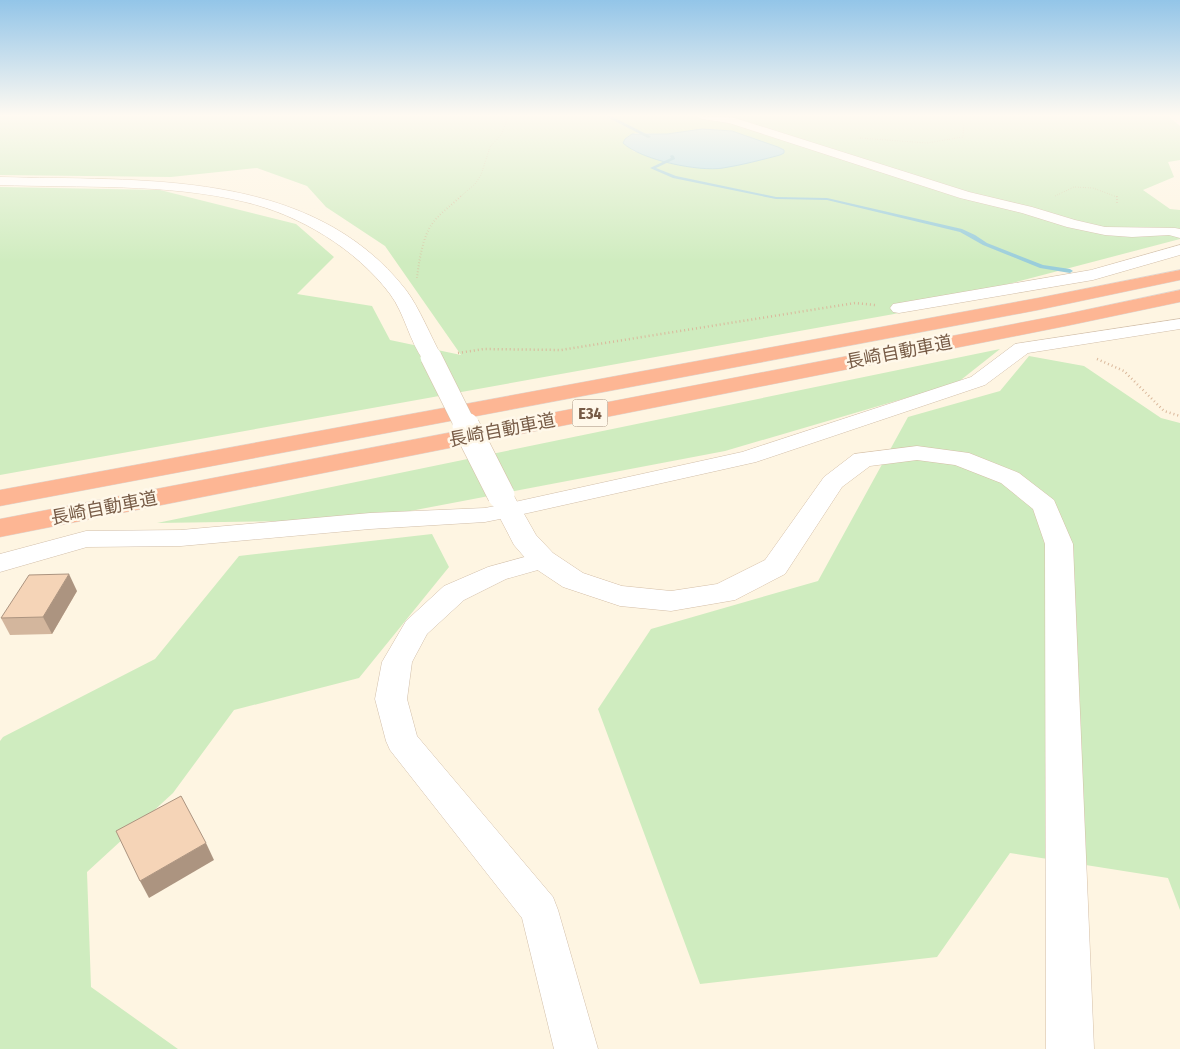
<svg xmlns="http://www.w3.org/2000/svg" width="1180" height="1049" viewBox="0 0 1180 1049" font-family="'Fira Sans Condensed','Noto Sans JP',sans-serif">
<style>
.green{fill:#cfecbf;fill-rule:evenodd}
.water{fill:#b5dee9;stroke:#9acddb}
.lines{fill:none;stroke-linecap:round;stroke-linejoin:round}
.stream{fill:#9acddb;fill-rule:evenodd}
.street-casing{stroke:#d2bfaa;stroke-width:1}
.secondary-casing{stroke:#d5bfa7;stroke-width:1}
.highway-casing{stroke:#ded8d3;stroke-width:1}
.path-far2{stroke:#dab89b;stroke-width:1;stroke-dasharray:0.5 2;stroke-linecap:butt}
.path-far1{stroke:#dab89b;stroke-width:2;stroke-dasharray:0.5 2.5;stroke-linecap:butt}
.path{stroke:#dab89b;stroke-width:2.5;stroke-dasharray:1 3;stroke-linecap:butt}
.street{fill:#fff;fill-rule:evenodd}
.secondary{fill:#fff;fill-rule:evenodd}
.highway{fill:#fdb694;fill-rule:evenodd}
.secondary-bridge-far1-casing{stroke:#d5bfa7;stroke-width:22;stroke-linecap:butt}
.secondary-bridge-casing{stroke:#d5bfa7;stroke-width:28;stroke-linecap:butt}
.secondary-bridge-far1{stroke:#fff;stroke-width:21}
.secondary-bridge{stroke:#fff;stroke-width:27}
.wall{fill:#d3b69d}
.shaded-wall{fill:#ac9480}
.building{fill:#f5d4b7;stroke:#ac9480}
.labels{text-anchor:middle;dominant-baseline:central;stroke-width:5;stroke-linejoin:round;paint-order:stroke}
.shield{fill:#fff8ea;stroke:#a08a77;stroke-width:1}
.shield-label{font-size:16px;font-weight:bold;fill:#775b46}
.street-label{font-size:18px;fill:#775b46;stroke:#fff8ea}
</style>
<rect width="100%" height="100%" fill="#fef5e2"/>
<!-- green -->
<g class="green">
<path d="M 0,116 L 1168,116 L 1180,126 L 1180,160 L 1168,162 L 1174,177 L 1143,190 L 1170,209 L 1180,210 L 1180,239 L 894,314 L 0,475 L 0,187 L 160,190 L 296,224 L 334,257 L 297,294 L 372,306 L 390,340 L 461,355 L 385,246 L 326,207 L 307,186 L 257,168 L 171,177 L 0,175 ZM 706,129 L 733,131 L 780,155 L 722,168 L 694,168 L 661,160 L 633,151 L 625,139 L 635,133 L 667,134 Z"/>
<path d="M 1000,349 L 957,383 L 725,451 L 363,520 L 157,523 Z"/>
<path d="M 1029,356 L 1084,366 L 1161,418 L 1180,423 L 1180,910 L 1168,878 L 1010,853 L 937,957 L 700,984 L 598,709 L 651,629 L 818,581 L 908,417 L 1000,391 Z"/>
<path d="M 432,534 L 449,567 L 359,678 L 234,710 L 173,793 L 87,872 L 91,987 L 178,1049 L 0,1049 L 0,741 L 3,737 L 155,659 L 239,556 Z"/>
</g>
<!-- water -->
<path class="water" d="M 702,129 L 732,131 L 778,147 L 784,150 L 784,153 L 780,155 C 761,160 742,165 723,168 C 699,172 641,160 623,143 L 625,139 L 632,134 L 667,134 Z"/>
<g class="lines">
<!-- stream -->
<g class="stream">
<path d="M 611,116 L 650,136 L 651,137 L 648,138 L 605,116 Z"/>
<path d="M 672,155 L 674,156 L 675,159 L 656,168 L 676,176 L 776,197 L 827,198 L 962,229 L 975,235 L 987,243 L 1043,265 L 1070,269 L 1073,271 L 1070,273 L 1040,268 L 983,245 L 960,232 L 827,200 L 776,199 L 673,178 L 650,168 L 671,158 L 670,156 Z"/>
</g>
<defs>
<g id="street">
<path d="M 697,116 L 735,118 L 969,192 L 1032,207 L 1075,220 L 1105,227 L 1175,228 L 1180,229 L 1180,238 L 1169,235 L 1132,237 L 1105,235 L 1067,227 L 1022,213 L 960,198 L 729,123 L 702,119 Z"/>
<path d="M 1180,245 L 1180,255 L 1093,280 L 899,313 L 893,312 L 890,308 L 893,304 L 899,303 L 1091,270 Z"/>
<path d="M 1180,319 L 1180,329 L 1028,353 L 985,385 L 756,462 L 510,517 L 485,522 L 370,529 L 181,546 L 87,547 L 0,572 L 0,554 L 86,531 L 181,530 L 370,513 L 485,508 L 510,503 L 742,452 L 971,377 L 1015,344 Z"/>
<path d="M 543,552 L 552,554 L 556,560 L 552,566 L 506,579 L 464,600 L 427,634 L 412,662 L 407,699 L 417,736 L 553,897 L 558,910 L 598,1049 L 554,1049 L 522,918 L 390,750 L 386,741 L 375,699 L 382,662 L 406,621 L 444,586 L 488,567 Z"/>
</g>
<g id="secondary">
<path d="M 0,177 C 139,181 310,167 406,290 C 419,307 431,337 442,357 L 438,361 L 431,363 L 424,361 C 409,341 405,314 390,294 C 356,249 300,215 245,202 C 167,183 80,188 0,185 Z"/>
<path d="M 917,446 L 969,453 L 1019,473 L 1054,500 L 1073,544 L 1094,1049 L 1046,1049 L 1045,544 L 1033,509 L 1001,483 L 955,465 L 917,460 L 870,466 L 842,487 L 785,574 L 735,600 L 671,611 L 620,606 L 563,587 L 533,567 L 514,545 L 488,495 L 492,489 L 501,487 L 510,489 L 536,535 L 553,553 L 583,573 L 622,586 L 671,591 L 717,584 L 765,560 L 824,477 L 854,454 Z"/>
</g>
<g id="highway">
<path d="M 1180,270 L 1180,280 L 1038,310 L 0,506 L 0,490 L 1038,298 Z"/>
<path d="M 1180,290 L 1180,302 L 1066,326 L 0,537 L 0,519 L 1066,314 Z"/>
</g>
</defs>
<!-- street casing -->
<use href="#street" class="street-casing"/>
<!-- secondary casing -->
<use href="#secondary" class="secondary-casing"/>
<!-- highway casing -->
<use href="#highway" class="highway-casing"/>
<!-- path-far2 -->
<g class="path-far2">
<path d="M 860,138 L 927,143 L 963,137 L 964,123"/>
<path d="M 1055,196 L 1074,187 L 1093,188 L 1117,197"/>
<path d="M 460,197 L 475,184 L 481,175 L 490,147 L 501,135 L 509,116"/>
</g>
<!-- path-far1 -->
<g class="path-far1">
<path d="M 1117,196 L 1117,205"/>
<path d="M 417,278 C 419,262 422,241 430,227 C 437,215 451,206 461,196"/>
</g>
<!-- path -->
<g class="path">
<path d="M 458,353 L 484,349 L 561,350 L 855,303 L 875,305"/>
<path d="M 1097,359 L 1124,371 L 1164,411 L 1180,416"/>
</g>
<!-- street -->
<use href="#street" class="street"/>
<!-- secondary -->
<use href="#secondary" class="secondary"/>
<!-- highway -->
<use href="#highway" class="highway"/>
<defs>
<path id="secondary-bridge-far1" d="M 431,357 L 466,427"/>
<path id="secondary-bridge" d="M 466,426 L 501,495"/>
</defs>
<!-- secondary-bridge-far1 casing -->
<use href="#secondary-bridge-far1" class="secondary-bridge-far1-casing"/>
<!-- secondary-bridge casing -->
<use href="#secondary-bridge" class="secondary-bridge-casing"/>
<!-- secondary-bridge-far1 -->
<use href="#secondary-bridge-far1" class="secondary-bridge-far1"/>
<!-- secondary-bridge -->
<use href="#secondary-bridge" class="secondary-bridge"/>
</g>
<!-- wall -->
<path class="wall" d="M 77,591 L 52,634 L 10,635 L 1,618 Z"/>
<!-- shaded-wall -->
<g class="shaded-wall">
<path d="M 69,574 L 77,591 L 52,634 L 43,617 Z"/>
<path d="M 206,843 L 214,860 L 149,898 L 140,881 Z"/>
</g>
<!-- building -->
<g class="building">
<path d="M 69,574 L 43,617 L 1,618 L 29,575 Z"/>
<path d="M 181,796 L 206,843 L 140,881 L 116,831 Z"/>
</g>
<!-- sky -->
<linearGradient id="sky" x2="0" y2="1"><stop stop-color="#93c5e8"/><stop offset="0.44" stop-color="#fffaf2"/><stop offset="1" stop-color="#fffaf2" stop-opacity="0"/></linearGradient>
<rect width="1180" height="263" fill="url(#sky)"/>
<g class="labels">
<!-- shield labels -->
<rect class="shield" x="572.5" y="399.5" width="35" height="27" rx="4"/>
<g class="shield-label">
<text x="590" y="413">E34</text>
</g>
<!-- street labels -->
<g class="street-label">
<text transform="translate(899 352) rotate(-11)">長崎自動車道</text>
<text transform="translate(502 430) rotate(-11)">長崎自動車道</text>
<text transform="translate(104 508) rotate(-11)">長崎自動車道</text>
</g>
</g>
</svg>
